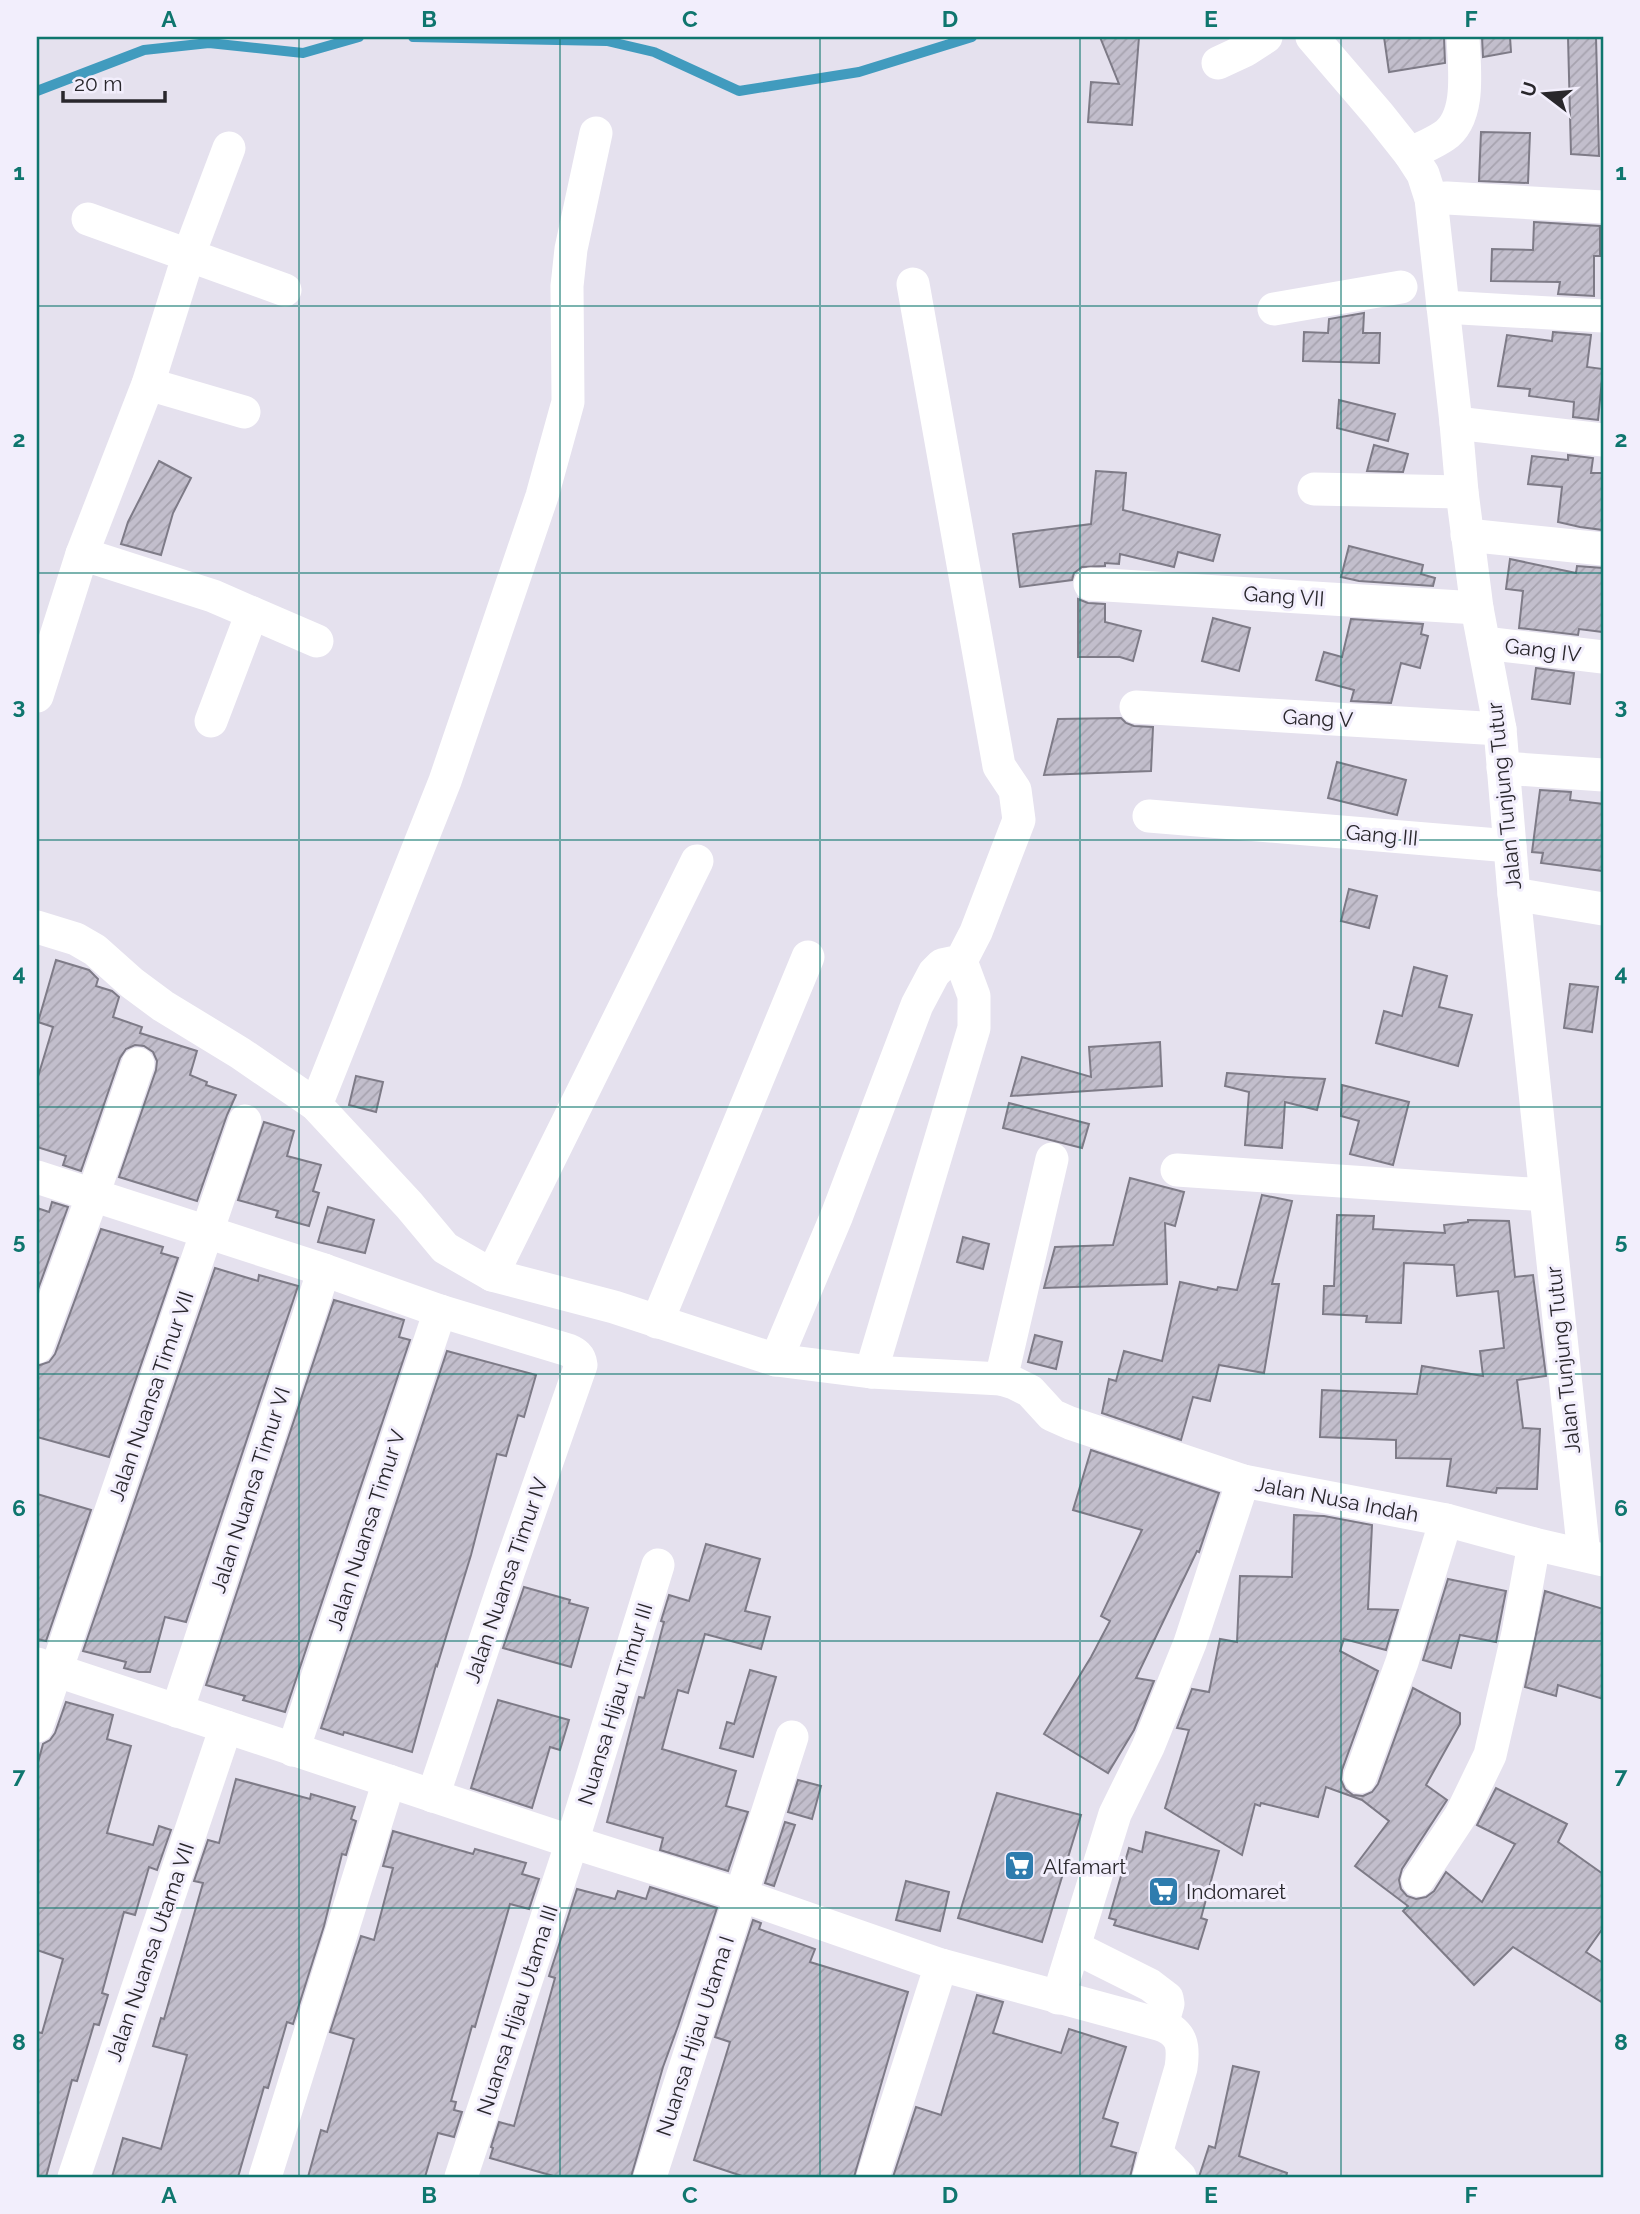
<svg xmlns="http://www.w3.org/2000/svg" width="1640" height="2214" viewBox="0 0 1640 2214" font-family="Raleway,sans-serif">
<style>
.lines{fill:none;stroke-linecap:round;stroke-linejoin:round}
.stream{stroke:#419bbe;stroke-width:10}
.building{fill:url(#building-hatch);stroke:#7e7b87;stroke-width:2}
.minor{stroke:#fff;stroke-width:33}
.grid{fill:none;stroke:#0f766e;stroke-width:2;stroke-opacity:0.55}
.labels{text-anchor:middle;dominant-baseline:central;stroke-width:6;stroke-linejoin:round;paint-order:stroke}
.street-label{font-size:21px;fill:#29272c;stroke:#f2eefc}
.poi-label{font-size:21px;fill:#29272c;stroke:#f2eefc;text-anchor:start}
.neatline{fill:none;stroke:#0f766e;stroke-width:2.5}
.grid-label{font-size:23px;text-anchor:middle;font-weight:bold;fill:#0f766e}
</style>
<defs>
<pattern id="building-hatch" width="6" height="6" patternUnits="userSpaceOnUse" patternTransform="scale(1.75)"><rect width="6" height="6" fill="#c2becc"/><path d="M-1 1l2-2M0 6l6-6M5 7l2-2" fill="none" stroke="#a7a3af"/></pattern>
</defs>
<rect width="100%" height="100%" fill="#e5e1ee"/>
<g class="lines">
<!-- stream -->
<g class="stream">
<path d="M 413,37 L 607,41 L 654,52 L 739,91 L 859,72 L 972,37"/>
<path d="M 37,91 L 144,50 L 209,43 L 303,53 L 359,37"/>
</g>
</g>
<!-- building -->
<g class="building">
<path d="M 1100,37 L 1139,37 L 1132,125 L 1088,122 L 1091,82 L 1119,84 Z"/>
<path d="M 1384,37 L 1444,37 L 1445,63 L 1389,72 Z"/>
<path d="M 1482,37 L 1510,37 L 1511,52 L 1483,57 Z"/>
<path d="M 1568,37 L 1596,37 L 1599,156 L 1571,154 Z"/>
<path d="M 1481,132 L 1530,133 L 1528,183 L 1479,181 Z"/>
<path d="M 1534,222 L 1600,226 L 1600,256 L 1594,256 L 1594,296 L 1558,294 L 1560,282 L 1491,281 L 1492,249 L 1533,250 Z"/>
<path d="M 1364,313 L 1363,333 L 1380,333 L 1379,363 L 1303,361 L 1304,332 L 1328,333 L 1329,319 Z"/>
<path d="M 1553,332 L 1591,335 L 1587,367 L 1603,369 L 1598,420 L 1573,417 L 1574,402 L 1529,396 L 1530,389 L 1498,386 L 1507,335 L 1552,341 Z"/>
<path d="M 1339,400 L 1395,414 L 1388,441 L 1337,428 Z"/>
<path d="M 1374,445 L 1408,454 L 1403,472 L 1367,471 Z"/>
<path d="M 1568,455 L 1593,458 L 1591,473 L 1603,473 L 1603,530 L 1580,527 L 1558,522 L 1562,487 L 1528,484 L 1532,456 L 1568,460 Z"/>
<path d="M 159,461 L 191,478 L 173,513 L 161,555 L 121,544 L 128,522 Z"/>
<path d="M 1096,471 L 1126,473 L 1123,510 L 1220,535 L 1213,561 L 1178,552 L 1174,567 L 1120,554 L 1119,564 L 1105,563 L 1105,566 L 1082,567 L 1074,573 L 1072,580 L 1020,587 L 1013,534 L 1091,524 Z"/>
<path d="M 1349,546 L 1423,565 L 1421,574 L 1435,578 L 1433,586 L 1359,581 L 1341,577 Z"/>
<path d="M 1510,559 L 1576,573 L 1577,566 L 1603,568 L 1603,632 L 1579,629 L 1578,635 L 1519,628 L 1523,591 L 1506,589 Z"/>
<path d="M 1078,599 L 1088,603 L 1105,604 L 1105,622 L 1141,631 L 1133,661 L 1120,657 L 1078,657 Z"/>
<path d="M 1213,618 L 1250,628 L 1239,671 L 1202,661 Z"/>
<path d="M 1351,619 L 1423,624 L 1421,634 L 1428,636 L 1420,668 L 1401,663 L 1391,703 L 1351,701 L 1354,690 L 1316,680 L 1324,652 L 1342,657 Z"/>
<path d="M 1536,668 L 1574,673 L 1570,704 L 1532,699 Z"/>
<path d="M 1121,718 L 1126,723 L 1134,726 L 1153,727 L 1151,771 L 1044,775 L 1058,719 Z"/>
<path d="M 1337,762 L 1406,780 L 1397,815 L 1328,798 Z"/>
<path d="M 1540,790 L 1571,792 L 1570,800 L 1603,804 L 1603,871 L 1541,863 L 1543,853 L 1532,852 Z"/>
<path d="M 1349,889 L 1377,896 L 1369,928 L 1341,921 Z"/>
<path d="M 56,960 L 89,970 L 98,979 L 96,986 L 112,991 L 119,997 L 113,1017 L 142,1027 L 140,1033 L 197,1051 L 190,1075 L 207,1082 L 206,1085 L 236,1095 L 227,1115 L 197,1201 L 119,1177 L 156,1070 L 157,1061 L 153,1052 L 144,1046 L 135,1045 L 126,1049 L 120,1058 L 81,1171 L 63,1165 L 66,1156 L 37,1147 L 37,1080 L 53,1027 L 38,1022 Z"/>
<path d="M 1414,967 L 1447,976 L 1439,1007 L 1472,1015 L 1458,1066 L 1376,1043 L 1384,1011 L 1402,1016 Z"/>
<path d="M 1570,984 L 1598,987 L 1592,1032 L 1564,1028 Z"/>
<path d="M 1160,1042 L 1162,1086 L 1011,1096 L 1022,1057 L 1091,1077 L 1089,1047 Z"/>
<path d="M 1227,1073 L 1287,1077 L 1325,1079 L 1317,1110 L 1285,1102 L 1282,1148 L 1245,1145 L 1249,1092 L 1225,1086 Z"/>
<path d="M 356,1076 L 383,1082 L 376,1112 L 349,1105 Z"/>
<path d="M 1342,1085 L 1409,1102 L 1393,1165 L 1350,1154 L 1359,1121 L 1341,1116 Z"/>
<path d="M 1009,1103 L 1089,1124 L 1082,1148 L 1003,1128 Z"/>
<path d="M 264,1122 L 294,1131 L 287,1156 L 321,1165 L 313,1191 L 319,1193 L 309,1226 L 276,1217 L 278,1211 L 238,1200 Z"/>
<path d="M 1130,1178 L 1184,1192 L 1175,1226 L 1165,1223 L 1167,1284 L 1044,1288 L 1055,1247 L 1113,1245 Z"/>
<path d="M 1262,1195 L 1292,1201 L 1272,1284 L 1279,1284 L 1264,1373 L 1219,1365 L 1210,1401 L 1193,1397 L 1181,1440 L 1102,1413 L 1109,1379 L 1116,1381 L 1124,1351 L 1162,1361 L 1180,1282 L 1217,1290 L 1218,1287 L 1237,1290 Z"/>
<path d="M 52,1202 L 68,1207 L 37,1292 L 37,1208 L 49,1212 Z"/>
<path d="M 328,1207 L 374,1220 L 365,1253 L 318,1242 Z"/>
<path d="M 1337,1215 L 1374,1216 L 1373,1229 L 1445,1233 L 1444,1225 L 1468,1222 L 1468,1220 L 1509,1221 L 1515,1277 L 1533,1275 L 1546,1376 L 1517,1380 L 1523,1428 L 1540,1429 L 1537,1489 L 1497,1488 L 1496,1493 L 1447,1486 L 1451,1459 L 1396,1458 L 1396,1440 L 1320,1437 L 1322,1390 L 1417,1394 L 1422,1366 L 1483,1376 L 1480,1351 L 1504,1348 L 1498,1291 L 1457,1296 L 1454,1265 L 1404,1263 L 1401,1323 L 1366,1322 L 1367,1316 L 1323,1314 L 1324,1286 L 1334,1286 Z"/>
<path d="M 101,1229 L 163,1247 L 161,1253 L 178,1258 L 109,1457 L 37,1437 L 37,1366 L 49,1362 L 55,1354 Z"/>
<path d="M 963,1237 L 989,1244 L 983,1269 L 957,1262 Z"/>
<path d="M 215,1268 L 258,1281 L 259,1275 L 298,1286 L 186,1622 L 165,1617 L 150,1672 L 139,1672 L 124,1668 L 126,1662 L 83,1651 Z"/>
<path d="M 334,1300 L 404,1320 L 399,1337 L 410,1340 L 285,1712 L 243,1700 L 245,1696 L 206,1685 Z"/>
<path d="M 1035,1335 L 1062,1342 L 1056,1369 L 1028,1362 Z"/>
<path d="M 447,1351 L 536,1375 L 524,1417 L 518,1415 L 506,1456 L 497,1454 L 471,1555 L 437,1666 L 436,1665 L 412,1752 L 344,1732 L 343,1735 L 321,1728 Z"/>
<path d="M 1091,1450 L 1219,1493 L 1199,1552 L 1197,1551 L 1136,1678 L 1154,1681 L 1134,1730 L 1108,1773 L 1044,1734 L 1091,1657 L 1110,1621 L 1101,1616 L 1142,1530 L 1073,1510 Z"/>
<path d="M 37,1494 L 91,1510 L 46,1641 L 37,1639 Z"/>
<path d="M 1294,1515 L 1324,1516 L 1372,1525 L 1368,1609 L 1398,1610 L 1386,1650 L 1344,1639 L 1340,1651 L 1378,1671 L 1342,1770 L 1341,1780 L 1345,1789 L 1353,1795 L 1363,1796 L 1372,1792 L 1378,1784 L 1413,1688 L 1460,1713 L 1460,1724 L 1426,1785 L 1447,1800 L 1402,1869 L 1399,1880 L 1401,1889 L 1407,1896 L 1416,1899 L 1426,1897 L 1434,1891 L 1446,1872 L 1482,1902 L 1515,1844 L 1477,1825 L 1496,1788 L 1567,1824 L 1558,1842 L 1603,1874 L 1603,1928 L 1586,1952 L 1603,1963 L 1603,2003 L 1513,1947 L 1474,1985 L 1403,1911 L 1408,1906 L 1355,1866 L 1389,1821 L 1362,1800 L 1326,1787 L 1318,1817 L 1261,1803 L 1260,1806 L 1255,1804 L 1242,1855 L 1165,1808 L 1189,1730 L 1177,1728 L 1192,1689 L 1209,1692 L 1220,1639 L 1237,1642 L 1240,1576 L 1292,1577 Z"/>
<path d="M 706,1544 L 760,1559 L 745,1611 L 770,1617 L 761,1649 L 705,1634 L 688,1693 L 678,1690 L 662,1749 L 736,1771 L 726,1806 L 748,1812 L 728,1871 L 660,1850 L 663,1838 L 607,1822 L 639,1697 L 644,1698 L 664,1622 L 661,1621 L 669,1595 L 689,1601 Z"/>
<path d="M 1448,1579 L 1506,1591 L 1496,1642 L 1460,1635 L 1451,1668 L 1423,1660 Z"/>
<path d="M 524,1587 L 570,1600 L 569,1603 L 588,1608 L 571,1667 L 503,1648 Z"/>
<path d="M 1545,1591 L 1603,1609 L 1603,1699 L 1558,1685 L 1556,1696 L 1525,1687 Z"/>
<path d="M 750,1670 L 776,1677 L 753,1757 L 720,1748 L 727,1722 L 734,1724 Z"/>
<path d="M 498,1700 L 569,1720 L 560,1750 L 550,1747 L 532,1808 L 471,1788 Z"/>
<path d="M 66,1702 L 113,1715 L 107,1739 L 131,1746 L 107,1833 L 153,1845 L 159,1826 L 171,1830 L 157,1870 L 149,1867 L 135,1915 L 124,1912 L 102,1993 L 108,1995 L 99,2025 L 94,2024 L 77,2081 L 72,2080 L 46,2177 L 37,2177 L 37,2032 L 42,2033 L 63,1959 L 37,1950 L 37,1766 L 43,1744 L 50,1740 L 55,1733 Z"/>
<path d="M 236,1779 L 310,1799 L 311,1794 L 355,1807 L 351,1819 L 356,1821 L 346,1855 L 342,1854 L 324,1926 L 293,2024 L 287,2022 L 268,2088 L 264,2087 L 238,2177 L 112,2177 L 123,2138 L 161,2149 L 187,2055 L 153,2046 L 161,2018 L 164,2019 L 203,1883 L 194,1881 L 208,1840 L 219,1843 Z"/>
<path d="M 798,1780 L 821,1786 L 812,1819 L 788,1812 Z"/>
<path d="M 997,1793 L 1081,1815 L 1042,1942 L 958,1918 Z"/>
<path d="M 785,1822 L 795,1825 L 774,1886 L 765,1883 Z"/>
<path d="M 393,1831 L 473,1854 L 475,1849 L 526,1863 L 522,1874 L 539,1879 L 529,1909 L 510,1904 L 475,2027 L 472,2026 L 451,2101 L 456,2102 L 454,2110 L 462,2112 L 454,2137 L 438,2133 L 425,2177 L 308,2177 L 321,2130 L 327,2132 L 354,2039 L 330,2032 L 361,1936 L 374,1940 L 393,1868 L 383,1866 Z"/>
<path d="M 1146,1832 L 1219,1851 L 1201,1918 L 1207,1920 L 1198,1949 L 1114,1925 L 1116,1920 L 1109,1918 L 1129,1848 L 1142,1852 Z"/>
<path d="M 906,1881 L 949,1892 L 940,1931 L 896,1920 Z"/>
<path d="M 650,1887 L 717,1908 L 678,2026 L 663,2067 L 631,2177 L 557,2177 L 490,2158 L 493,2148 L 491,2147 L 499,2122 L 514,2126 L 555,1978 L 549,1976 L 577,1889 L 615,1899 L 618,1891 L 646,1899 Z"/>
<path d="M 753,1920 L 761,1923 L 759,1929 L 815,1949 L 810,1962 L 908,1992 L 854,2177 L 745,2177 L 694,2160 L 730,2042 L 715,2037 Z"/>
<path d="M 977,1995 L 1003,2002 L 993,2033 L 1061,2053 L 1069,2029 L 1126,2047 L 1103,2118 L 1118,2123 L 1111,2146 L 1136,2153 L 1130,2177 L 893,2177 L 916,2107 L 941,2115 Z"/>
<path d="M 1233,2066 L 1259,2072 L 1239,2156 L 1287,2173 L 1286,2177 L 1199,2177 L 1209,2146 L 1215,2148 Z"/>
</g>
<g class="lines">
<!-- minor -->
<g class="minor">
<path d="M 1312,37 L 1379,115 L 1410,154 L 1423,174 L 1431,199 L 1456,423 L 1462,492 L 1477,608 L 1500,729 L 1514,894 L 1584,1555"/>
<path d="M 1218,63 L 1246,50 L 1266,37"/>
<path d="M 1410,154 C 1421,148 1434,143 1444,136 C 1472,117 1464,66 1463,37"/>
<path d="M 1431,199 L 1447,198 L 1603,207"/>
<path d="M 88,219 L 285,290"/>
<path d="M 1443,307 L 1603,316"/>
<path d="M 1274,309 L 1401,287"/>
<path d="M 148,384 L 244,412"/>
<path d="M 1456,423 L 1603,440"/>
<path d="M 1314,489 L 1462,492"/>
<path d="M 1467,535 L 1603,549"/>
<path d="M 82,554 L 148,384 L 189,254 L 229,148"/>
<path d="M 1090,584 L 1477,608"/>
<path d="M 1484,643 L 1603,657"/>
<path d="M 37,696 L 82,554 L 213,596 L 317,641"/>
<path d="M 1136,707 L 1500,729"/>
<path d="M 211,721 L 252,613"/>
<path d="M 1503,768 L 1603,775"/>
<path d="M 1149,816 L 1510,846"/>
<path d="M 1514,894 L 1603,909"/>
<path d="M 37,927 L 76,939 L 95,950 L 132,983 L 163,1006 L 240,1053 L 316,1105 L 409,1205 L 445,1248 L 492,1275 L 614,1307 L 776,1360 L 871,1372 L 1001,1379"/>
<path d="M 316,1105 L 445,781 L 542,496 L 568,402 L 567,286 L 571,249 L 596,133"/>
<path d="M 1052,1159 L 1001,1379 L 1014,1383 L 1030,1391 L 1052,1415 L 1070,1423 L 1243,1481"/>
<path d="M 1177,1170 L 1545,1195"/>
<path d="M 37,1177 L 324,1270 L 440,1311 L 568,1350 C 575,1353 580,1356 581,1365 L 508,1573 L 433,1796"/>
<path d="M 492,1275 L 697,861"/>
<path d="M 657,1322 L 808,957"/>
<path d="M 37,1347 L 93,1195 L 138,1064"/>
<path d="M 776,1360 L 837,1215 L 917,1005 L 934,973 L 942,965 L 961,961 L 976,932 L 1019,820 L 1015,790 L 999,766 L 913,284"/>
<path d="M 871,1372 L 974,1028 L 974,996 L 961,961"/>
<path d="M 37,1664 L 572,1842 L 740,1895 L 941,1965 L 1162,2025 C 1183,2034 1184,2047 1181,2068 L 1149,2177"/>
<path d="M 177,1711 L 324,1270"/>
<path d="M 37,1726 L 245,1121"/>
<path d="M 293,1750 L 440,1311"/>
<path d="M 1360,1777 L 1402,1662 L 1446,1520"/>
<path d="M 1418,1880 L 1461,1815 L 1490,1755 L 1518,1633 L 1534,1544"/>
<path d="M 1074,1947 L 1150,1985 L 1167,1998 L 1168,2004 L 1162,2025"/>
<path d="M 1058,1998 L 1115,1814 L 1148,1747 L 1190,1643 L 1243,1481 L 1446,1520 L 1534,1544 L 1603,1560"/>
<path d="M 1156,2153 L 1180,2177"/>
<path d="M 74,2177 L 226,1727"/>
<path d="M 265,2177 L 389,1781"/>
<path d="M 461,2177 L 572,1842 L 658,1565"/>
<path d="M 650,2177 L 792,1737"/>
<path d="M 873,2177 L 941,1965"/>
</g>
</g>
<!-- grid -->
<path class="grid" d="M 299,37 L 299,2177M 560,37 L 560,2177M 820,37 L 820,2177M 1080,37 L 1080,2177M 1341,37 L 1341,2177M 37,306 L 1603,306M 37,573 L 1603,573M 37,840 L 1603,840M 37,1107 L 1603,1107M 37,1374 L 1603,1374M 37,1641 L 1603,1641M 37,1908 L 1603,1908"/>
<!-- icons -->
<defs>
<symbol id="supermarket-square" viewBox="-11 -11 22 22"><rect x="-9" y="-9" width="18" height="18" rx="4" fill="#2e7cae" stroke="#f2eefc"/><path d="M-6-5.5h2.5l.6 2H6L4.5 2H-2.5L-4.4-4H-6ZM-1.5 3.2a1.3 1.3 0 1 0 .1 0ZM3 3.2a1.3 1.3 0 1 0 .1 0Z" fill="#fff"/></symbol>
</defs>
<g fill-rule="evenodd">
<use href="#supermarket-square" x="1002" y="1848" width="35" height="35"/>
<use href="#supermarket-square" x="1146" y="1874" width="35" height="35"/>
</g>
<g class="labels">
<!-- street labels -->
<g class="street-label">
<text transform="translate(1284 596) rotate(4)">Gang VII</text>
<text transform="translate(1543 650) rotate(7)">Gang IV</text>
<text transform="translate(1318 718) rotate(3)">Gang V</text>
<text transform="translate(1504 796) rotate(-96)">Jalan Tunjung Tutur</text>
<text transform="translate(1382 835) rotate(5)">Gang III</text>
<text transform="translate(1563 1360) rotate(-96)">Jalan Tunjung Tutur</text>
<text transform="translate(151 1396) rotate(-71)">Jalan Nuansa Timur VII</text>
<text transform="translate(250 1490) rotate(-72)">Jalan Nuansa Timur VI</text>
<text transform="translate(1337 1499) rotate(11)">Jalan Nusa Indah</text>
<text transform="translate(366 1530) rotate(-72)">Jalan Nuansa Timur V</text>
<text transform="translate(506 1580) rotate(-71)">Jalan Nuansa Timur IV</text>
<text transform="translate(615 1704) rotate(-73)">Nuansa Hijau Timur III</text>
<text transform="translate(150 1952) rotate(-71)">Jalan Nuansa Utama VII</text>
<text transform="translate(517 2010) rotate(-72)">Nuansa Hijau Utama III</text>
<text transform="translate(695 2036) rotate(-72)">Nuansa Hijau Utama I</text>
</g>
<!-- poi labels -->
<g class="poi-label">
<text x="1043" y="1866">Alfamart</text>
<text x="1186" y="1891">Indomaret</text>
</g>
</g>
<!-- border -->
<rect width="1640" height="2214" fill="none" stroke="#f2eefc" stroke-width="77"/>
<!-- north arrow -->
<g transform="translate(1545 94) rotate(286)" stroke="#f2eefc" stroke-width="5" paint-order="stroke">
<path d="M0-5L12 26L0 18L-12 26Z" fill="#29272c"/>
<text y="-10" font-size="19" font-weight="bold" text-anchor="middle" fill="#29272c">U</text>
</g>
<!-- scale -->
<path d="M63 91v10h102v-10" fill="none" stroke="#29272c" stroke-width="3.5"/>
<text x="74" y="91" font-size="21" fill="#29272c" stroke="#f2eefc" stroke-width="5" paint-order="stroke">20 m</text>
<rect x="38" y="38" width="1564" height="2138" class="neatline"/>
<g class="grid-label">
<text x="169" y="27">A</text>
<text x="429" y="27">B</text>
<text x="690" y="27">C</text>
<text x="950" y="27">D</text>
<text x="1211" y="27">E</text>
<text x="1471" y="27">F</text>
<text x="19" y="180">1</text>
<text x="1621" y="180">1</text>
<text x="19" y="447">2</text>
<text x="1621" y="447">2</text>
<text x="19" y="714">3</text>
<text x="1621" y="714">3</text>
<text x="19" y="981">4</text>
<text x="1621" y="981">4</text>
<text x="19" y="1249">5</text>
<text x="1621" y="1249">5</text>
<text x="19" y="1516">6</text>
<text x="1621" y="1516">6</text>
<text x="19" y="1783">7</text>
<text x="1621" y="1783">7</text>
<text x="19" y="2050">8</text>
<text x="1621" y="2050">8</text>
<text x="169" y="2203">A</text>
<text x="429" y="2203">B</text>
<text x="690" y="2203">C</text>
<text x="950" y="2203">D</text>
<text x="1211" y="2203">E</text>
<text x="1471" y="2203">F</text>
</g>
</svg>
